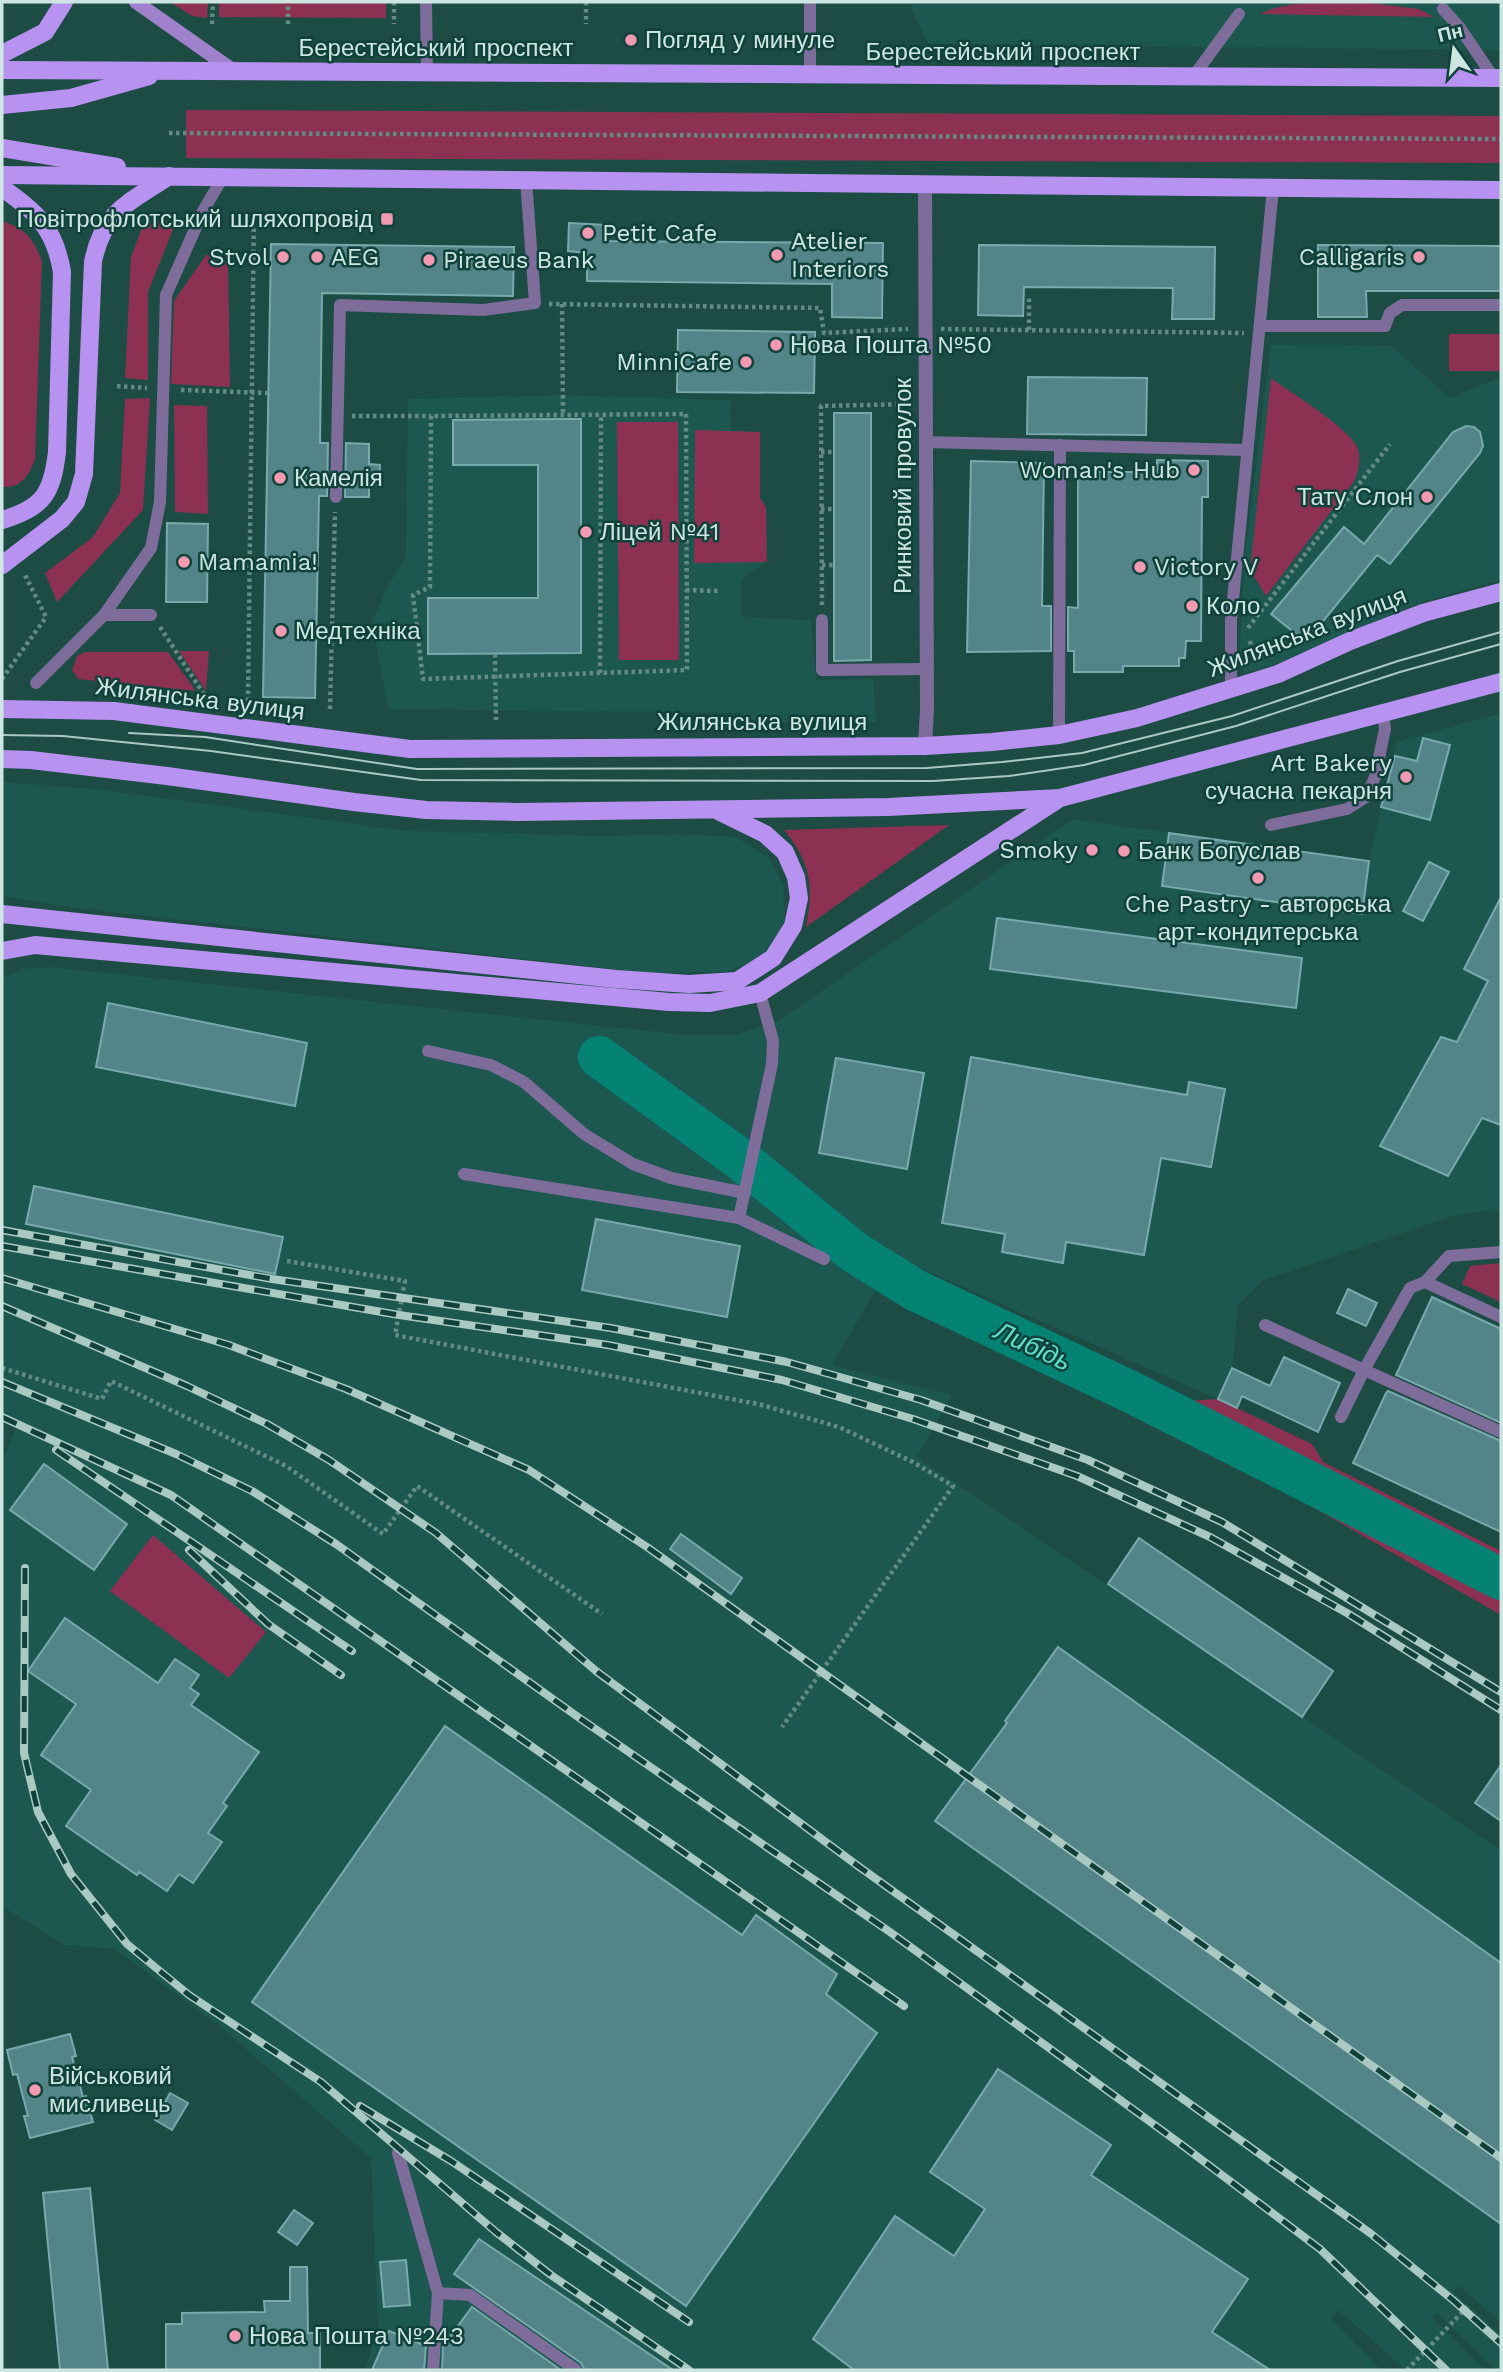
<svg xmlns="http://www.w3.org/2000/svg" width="1503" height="2372" viewBox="0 0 1503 2372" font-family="'Work Sans',sans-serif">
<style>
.built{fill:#1c5850}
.green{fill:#8c3151}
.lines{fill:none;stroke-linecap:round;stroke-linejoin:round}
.river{stroke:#048375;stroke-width:42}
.building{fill:#538488;stroke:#77a9ad;stroke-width:2}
.path{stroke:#648a84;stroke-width:4.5;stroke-dasharray:3.5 3.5;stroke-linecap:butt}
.service{stroke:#7e6d9b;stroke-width:12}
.minor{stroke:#7e6d9b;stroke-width:14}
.secondary{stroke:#9f82cb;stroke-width:14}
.primary{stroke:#b892f0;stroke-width:18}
.tram{stroke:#abc9c3;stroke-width:2}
.rail-casing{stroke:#abc9c3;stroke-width:8}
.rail{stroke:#10423b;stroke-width:5;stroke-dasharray:16;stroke-linecap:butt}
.poi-dot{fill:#f19ab2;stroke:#10423b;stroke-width:2.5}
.labels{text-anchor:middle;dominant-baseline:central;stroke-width:5;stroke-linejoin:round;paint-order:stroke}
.poi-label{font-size:24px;fill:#cde6e1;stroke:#10423b;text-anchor:start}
.street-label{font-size:24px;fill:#cde6e1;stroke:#10423b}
.water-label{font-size:26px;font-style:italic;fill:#61dfcc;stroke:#10423b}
</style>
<rect width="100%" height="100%" fill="#1d4c45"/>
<!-- built -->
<g class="built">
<path d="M 912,2 L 1501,2 L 1501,50 L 929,44 L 912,10 Z"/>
<path d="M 1271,345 L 1391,346 L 1450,398 L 1501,377 L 1501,580 L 1427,600 L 1273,665 L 1245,673 L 1239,661 L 1245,554 Z"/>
<path d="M 563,395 L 730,400 L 731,430 L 760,432 L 760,498 L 766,507 L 767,562 L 742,579 L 741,617 L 811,620 L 816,680 L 873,679 L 876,722 L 741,721 L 740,713 L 388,709 L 372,622 L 387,588 L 406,556 L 408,399 Z"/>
<path d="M 1501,713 L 1501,1209 L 1453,1216 L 1263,1280 L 1238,1305 L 1232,1368 L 1218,1399 L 895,1257 L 832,1365 L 952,1395 L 917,1457 L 1501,1850 L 1501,2322 L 1459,2286 L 1453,2292 L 1501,2335 L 1501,2370 L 1496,2370 L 1436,2312 L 1432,2317 L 1485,2370 L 1406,2370 L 1338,2310 L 1331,2318 L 1381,2370 L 365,2370 L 378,2327 L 371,2158 L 222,2028 L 115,1949 L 64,1945 L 2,1906 L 2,1462 L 19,1420 L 2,1417 L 2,978 L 23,969 L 49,967 L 686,1035 L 737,1035 L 781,1019 L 1073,819 L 1369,861 L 1397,742 Z"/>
<path d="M 2,782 L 103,790 L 407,831 L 602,836 L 680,834 L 736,837 L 770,859 L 783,885 L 785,921 L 761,959 L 726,972 L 648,973 L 67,907 L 2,896 Z"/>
</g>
<!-- green -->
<g class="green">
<path d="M 170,2 L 208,2 L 207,18 L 192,16 Z"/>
<path d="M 219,2 L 386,2 L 386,18 L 219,17 Z"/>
<path d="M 1363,2 L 1419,9 L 1434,17 L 1261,14 C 1284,0 1333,2 1363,2 Z"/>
<path d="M 186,110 L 1501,116 L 1501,163 L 186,158 Z"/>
<path d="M 145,220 L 176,222 L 148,292 L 148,380 L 125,378 L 131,257 Z"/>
<path d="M 2,221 C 26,229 32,237 42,261 L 35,460 C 28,476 22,488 2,487 Z"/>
<path d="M 206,255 L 228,257 L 230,387 L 171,384 L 174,301 Z"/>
<rect x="1449" y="334" width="52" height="37"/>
<path d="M 1271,378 C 1291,393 1348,427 1357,447 C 1362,457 1358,470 1355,480 L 1266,596 L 1250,570 Z"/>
<path d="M 150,398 L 143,510 L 57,602 L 45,573 L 93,537 L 120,493 L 125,399 Z"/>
<path d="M 174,405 L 207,406 L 208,514 L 175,512 Z"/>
<path d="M 617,422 L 678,422 L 679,660 L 619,660 Z"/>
<path d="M 695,430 L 760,432 L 760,498 L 766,507 L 767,562 L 694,563 Z"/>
<path d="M 179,651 L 209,651 L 206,691 Z"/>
<path d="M 85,652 L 168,652 L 196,691 L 78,679 L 72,670 L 77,656 Z"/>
<path d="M 949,825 L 806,927 C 814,886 811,863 784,830 Z"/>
<path d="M 1501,1263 L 1501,1302 L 1462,1284 L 1470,1266 Z"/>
<path d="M 1218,1399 L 1312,1444 L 1323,1462 L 1501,1551 L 1501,1615 L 1283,1490 L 1261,1470 L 1220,1453 L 1186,1434 L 1165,1418 L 1173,1402 Z"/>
<path d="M 153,1535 L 266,1632 L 229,1678 L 110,1591 Z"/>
</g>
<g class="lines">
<!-- river -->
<path class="river" d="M 599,1057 L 740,1159 L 854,1252 L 915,1290 L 1131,1392 L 1501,1579"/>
</g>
<!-- building -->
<g class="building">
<path d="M 569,223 L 606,225 L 606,241 L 883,243 L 882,318 L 832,317 L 832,284 L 587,281 L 587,253 L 568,251 Z"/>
<path d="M 271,244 L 514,247 L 513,296 L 322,293 L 320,443 L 328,443 L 327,496 L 319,496 L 315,698 L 263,697 Z"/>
<path d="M 979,245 L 1215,247 L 1214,319 L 1172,319 L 1173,288 L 1024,287 L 1023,316 L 978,315 Z"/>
<path d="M 1318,245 L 1501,246 L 1501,291 L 1366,291 L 1367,317 L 1318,317 Z"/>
<path d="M 678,330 L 815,332 L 814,393 L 677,392 Z"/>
<path d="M 1028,377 L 1147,378 L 1146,435 L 1027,434 Z"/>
<path d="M 834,413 L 871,413 L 871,660 L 834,661 Z"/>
<path d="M 563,419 L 581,419 L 581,653 L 428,654 L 428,598 L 538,598 L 538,465 L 453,465 L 453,420 Z"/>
<path d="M 1466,426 L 1474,427 L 1480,432 L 1483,446 L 1480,453 L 1390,564 L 1377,555 L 1306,642 L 1271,614 L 1344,527 L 1364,544 L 1453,432 Z"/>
<path d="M 346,443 L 369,444 L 369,464 L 380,465 L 379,485 L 369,484 L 369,497 L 345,497 Z"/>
<path d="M 1157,460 L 1208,461 L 1208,497 L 1202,497 L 1201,641 L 1186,641 L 1185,658 L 1179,658 L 1179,666 L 1123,666 L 1123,672 L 1074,672 L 1074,651 L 1068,651 L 1068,607 L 1078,608 L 1078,472 L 1157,472 Z"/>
<path d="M 971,461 L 1044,463 L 1042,606 L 1051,606 L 1051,651 L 967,652 Z"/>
<path d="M 167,523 L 208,524 L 207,602 L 166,602 Z"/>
<path d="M 1423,738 L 1450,745 L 1430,820 L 1381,807 L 1395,756 L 1417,761 Z"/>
<path d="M 1169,833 L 1369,861 L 1362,914 L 1162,886 Z"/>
<path d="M 1429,862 L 1449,872 L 1423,921 L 1403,911 Z"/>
<path d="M 1501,897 L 1501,1125 L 1482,1118 L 1448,1176 L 1380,1146 L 1441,1037 L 1457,1042 L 1488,981 L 1464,969 Z"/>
<path d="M 997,918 L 1302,958 L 1296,1008 L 990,969 Z"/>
<path d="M 108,1003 L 307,1043 L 295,1106 L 96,1067 Z"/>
<path d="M 971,1057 L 1187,1095 L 1189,1082 L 1225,1089 L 1211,1167 L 1161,1158 L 1144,1255 L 1066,1242 L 1063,1263 L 1002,1252 L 1005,1234 L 942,1223 Z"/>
<path d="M 836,1058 L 924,1073 L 907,1169 L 819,1153 Z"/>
<path d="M 34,1186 L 283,1237 L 275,1274 L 26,1224 Z"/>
<path d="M 596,1219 L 740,1246 L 727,1317 L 582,1290 Z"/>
<path d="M 1348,1289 L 1377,1303 L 1366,1326 L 1337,1313 Z"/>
<path d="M 1432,1297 L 1501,1329 L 1501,1423 L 1396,1375 Z"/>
<path d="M 1284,1357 L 1340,1383 L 1318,1432 L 1242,1396 L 1237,1408 L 1218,1399 L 1232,1368 L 1270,1386 Z"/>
<path d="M 1388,1391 L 1501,1441 L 1501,1532 L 1353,1463 L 1386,1393 Z"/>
<path d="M 44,1464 L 127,1524 L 94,1570 L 10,1510 Z"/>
<path d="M 681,1534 L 742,1578 L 731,1594 L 670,1549 Z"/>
<path d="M 1139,1538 L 1333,1671 L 1302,1717 L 1108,1584 Z"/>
<path d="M 65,1618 L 158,1683 L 175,1659 L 199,1675 L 190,1688 L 199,1694 L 191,1705 L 259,1752 L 223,1803 L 227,1806 L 208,1833 L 222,1842 L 193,1883 L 179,1874 L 167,1891 L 139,1872 L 137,1875 L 66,1826 L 91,1790 L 41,1755 L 76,1704 L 28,1671 Z"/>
<path d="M 1058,1647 L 1501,1963 L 1501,2224 L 935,1821 L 1007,1723 L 1005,1721 Z"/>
<path d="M 445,1726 L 742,1935 L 756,1915 L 837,1974 L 826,1994 L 877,2033 L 686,2306 L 252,2002 Z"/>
<path d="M 1501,1765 L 1501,1821 L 1475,1803 Z"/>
<path d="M 70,2034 L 76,2056 L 72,2057 L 83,2097 L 86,2096 L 93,2122 L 30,2138 L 24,2116 L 28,2116 L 17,2074 L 13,2075 L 7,2050 Z"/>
<path d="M 998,2069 L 1111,2145 L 1091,2175 L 1248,2279 L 1212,2332 L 1270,2370 L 854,2370 L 813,2339 L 895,2216 L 954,2256 L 985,2209 L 930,2172 Z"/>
<path d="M 170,2093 L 188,2103 L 172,2130 L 155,2120 Z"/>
<path d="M 90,2188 L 108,2370 L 60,2370 L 43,2193 Z"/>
<path d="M 294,2210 L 313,2223 L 297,2245 L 278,2232 Z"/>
<path d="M 479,2239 L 673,2370 L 585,2370 L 581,2363 L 454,2274 Z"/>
<path d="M 406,2260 L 410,2305 L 384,2307 L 380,2262 Z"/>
<path d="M 290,2267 L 307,2267 L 308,2333 L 320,2333 L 320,2370 L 166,2370 L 166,2324 L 182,2324 L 182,2313 L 265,2312 L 264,2301 L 290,2301 Z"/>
<path d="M 472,2307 L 561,2370 L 442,2370 L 443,2346 Z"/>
<path d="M 389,2331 L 426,2346 L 424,2370 L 372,2370 Z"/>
</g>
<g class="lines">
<!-- path -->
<g class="path">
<path d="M 394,2 L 394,24"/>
<path d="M 586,2 L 586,24"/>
<path d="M 212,24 L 213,2"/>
<path d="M 288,24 L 288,2"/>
<path d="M 169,133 L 1501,139"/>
<path d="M 549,304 L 820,308 L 824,333 L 908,329"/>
<path d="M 562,304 L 563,415"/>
<path d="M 941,329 L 1244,333"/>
<path d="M 1029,330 L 1029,297"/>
<path d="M 117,386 L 147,388"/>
<path d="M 181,390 L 268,393"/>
<path d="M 686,414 L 687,670 L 423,679 L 413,595 L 430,587 L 431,416 Z"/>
<path d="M 352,416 L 431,416"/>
<path d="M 821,452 L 834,452"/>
<path d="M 821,509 L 834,509"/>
<path d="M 822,565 L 834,565"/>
<path d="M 686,590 L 719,591"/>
<path d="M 822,605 L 821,406 L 911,404"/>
<path d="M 160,627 L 205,696"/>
<path d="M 1248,628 L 1390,444"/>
<path d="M 1250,641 L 1255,663"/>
<path d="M 495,654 L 496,720"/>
<path d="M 600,673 L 601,415"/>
<path d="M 2,679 L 46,617 L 25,575"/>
<path d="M 248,701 L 254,211"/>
<path d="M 330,709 L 335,512"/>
<path d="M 287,1261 L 405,1281 L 395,1335 L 758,1404 L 839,1427 L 913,1462 L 953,1486 L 782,1727"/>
<path d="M 2,1368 L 102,1399 L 111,1381 L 286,1466 L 383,1534 L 417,1486 L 602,1614"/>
<path d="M 1407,2370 L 1468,2306"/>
</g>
<!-- service -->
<g class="service">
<path d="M 426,2 L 427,72"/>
<path d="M 1443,9 L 1460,28 L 1494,78"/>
<path d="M 810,75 L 810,2"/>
<path d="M 1193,77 L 1239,14"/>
<path d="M 1260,326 L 1385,326 L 1390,313 L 1402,305 L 1501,305"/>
<path d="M 925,442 L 1247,450"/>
<path d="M 336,497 L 340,305 L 483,310 L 535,303 L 526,180"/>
<path d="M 104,615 L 151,615"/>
<path d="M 822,620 L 822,670 L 926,669"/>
<path d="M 36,683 L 104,615 L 151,548 L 160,502 L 166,295 L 203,211 L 223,177"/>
<path d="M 1231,690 L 1231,620 L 1273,188"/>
<path d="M 1059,735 L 1060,445"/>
<path d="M 1271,825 L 1347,809 L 1366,797 L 1375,777 L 1385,729 L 1383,713"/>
<path d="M 428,1051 L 491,1065 L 524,1082 L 584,1134 L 633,1164 L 671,1178 L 745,1193"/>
<path d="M 464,1174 L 739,1218 L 824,1259"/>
<path d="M 739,1218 L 772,1064 L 773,1041 L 760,993"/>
<path d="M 1425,1282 L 1501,1317"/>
<path d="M 1265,1325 L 1501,1432"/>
<path d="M 1341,1417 L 1364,1370 L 1410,1288 L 1425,1282 L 1449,1256 L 1501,1252"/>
<path d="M 398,2153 L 438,2293 L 433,2370"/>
<path d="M 438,2293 L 470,2295 L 576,2370"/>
</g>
<!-- minor -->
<path class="minor" d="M 925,746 L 927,710 L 925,184"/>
<!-- secondary -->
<path class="secondary" d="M 136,2 L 234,71"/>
<!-- primary -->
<g class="primary">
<path d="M 2,54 L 45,32 L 64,2"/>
<path d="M 2,70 L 1501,78"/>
<path d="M 2,105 L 71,98 L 149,76"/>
<path d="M 2,148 L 117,167"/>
<path d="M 2,175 L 1501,190"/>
<path d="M 2,188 C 37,212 55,229 62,272 L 57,452 C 52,494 43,508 2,520"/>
<path d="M 2,565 L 62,519 L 76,502 L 84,474 L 93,262 C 103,211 129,203 169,176"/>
<path d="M 2,709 L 114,711 L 410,749 L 925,746 L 992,742 L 1059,735 L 1137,718 L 1278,674 L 1350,641 L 1423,613 L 1501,592"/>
<path d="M 2,759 L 31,760 L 167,776 L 354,802 L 426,810 L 517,812 L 888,807 L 1060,798 L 1501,682"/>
<path d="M 2,914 L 616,979 L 689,984 L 737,981 L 773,958 L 793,926 L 799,898 L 796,877 L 785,852 L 765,834 L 720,812"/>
<path d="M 2,951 L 35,945 L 669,1002 L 710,1003 L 760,993 L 1057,800"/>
</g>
<!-- tram -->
<g class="tram">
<path d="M 129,733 L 205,737 L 417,769 L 927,768 L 1002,762 L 1082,753 L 1232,716 L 1398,661 L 1501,632"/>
<path d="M 2,735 L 63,736 L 211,751 L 421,780 L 933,781 L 1009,776 L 1084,765 L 1236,726 L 1400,672 L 1501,644"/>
</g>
<defs>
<g id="rail">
<path d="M 2,1230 L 272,1279 L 611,1328 L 787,1362 L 921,1400 L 1088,1460 L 1222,1522 L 1501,1692"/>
<path d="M 2,1246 L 399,1315 L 608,1345 L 782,1380 L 913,1419 L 1077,1476 L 1210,1537 L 1347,1613 L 1501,1710"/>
<path d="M 2,1278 L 229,1345 L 346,1389 L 529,1470 L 647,1547 L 1501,2158"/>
<path d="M 2,1306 L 187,1386 L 267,1424 L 329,1460 L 436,1533 L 596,1671 L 858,1866 L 1370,2233 L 1453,2300 L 1501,2343"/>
<path d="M 2,1382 L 176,1454 L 252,1491 L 336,1544 L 578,1717 L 890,1932 L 1182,2145 L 1320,2249 L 1446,2370"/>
<path d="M 2,1417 L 171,1495 L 904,2006"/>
<path d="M 56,1450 L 352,1651"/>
<path d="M 189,1550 L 268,1624 L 341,1675"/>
<path d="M 25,1568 L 24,1753 L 38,1812 L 71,1874 L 127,1944 L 189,1995 L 321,2082 L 496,2232 L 551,2275 L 689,2370"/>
<path d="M 360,2106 L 451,2161 L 689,2322"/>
</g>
</defs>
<!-- rail casing -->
<use href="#rail" class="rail-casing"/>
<!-- rail -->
<use href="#rail" class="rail"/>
</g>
<!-- markers -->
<g class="poi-dot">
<circle cx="631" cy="40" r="7"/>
<rect x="380" y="212" width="14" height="14" rx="3.5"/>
<circle cx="588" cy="233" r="7"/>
<circle cx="777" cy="255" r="7"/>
<circle cx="283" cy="257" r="7"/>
<circle cx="317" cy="257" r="7"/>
<circle cx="1419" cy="257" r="7"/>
<circle cx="429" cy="260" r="7"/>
<circle cx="776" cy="345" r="7"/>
<circle cx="746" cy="362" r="7"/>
<circle cx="1194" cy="470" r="7"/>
<circle cx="280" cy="478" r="7"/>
<circle cx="1427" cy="497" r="7"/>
<circle cx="586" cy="532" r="7"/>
<circle cx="184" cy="562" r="7"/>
<circle cx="1140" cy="567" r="7"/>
<circle cx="1192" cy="606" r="7"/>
<circle cx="281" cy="631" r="7"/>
<circle cx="1406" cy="777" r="7"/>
<circle cx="1092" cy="850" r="7"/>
<circle cx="1124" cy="851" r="7"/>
<circle cx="1258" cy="878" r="7"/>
<circle cx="35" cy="2090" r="7"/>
<circle cx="235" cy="2336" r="7"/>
</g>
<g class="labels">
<!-- poi labels -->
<g class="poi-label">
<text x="645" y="40">Погляд у минуле</text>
<text x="373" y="219" text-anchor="end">Повітрофлотський шляхопровід</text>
<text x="602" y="233">Petit Cafe</text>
<text x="791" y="241">Atelier<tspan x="791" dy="28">Interiors</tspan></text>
<text x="269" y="257" text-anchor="end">Stvol</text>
<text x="331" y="257">AEG</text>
<text x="1405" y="257" text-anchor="end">Calligaris</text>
<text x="443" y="260">Piraeus Bank</text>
<text x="790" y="345">Нова Пошта №50</text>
<text x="732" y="362" text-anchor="end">MinniCafe</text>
<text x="1180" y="470" text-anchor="end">Woman's Hub</text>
<text x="294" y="478">Камелія</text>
<text x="1413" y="497" text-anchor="end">Тату Слон</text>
<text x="600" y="532">Ліцей №41</text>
<text x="198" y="562">Mamamia!</text>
<text x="1154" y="567">Victory V</text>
<text x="1206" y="606">Коло</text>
<text x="295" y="631">Медтехніка</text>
<text x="1392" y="763" text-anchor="end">Art Bakery<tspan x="1392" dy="28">сучасна пекарня</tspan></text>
<text x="1078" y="850" text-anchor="end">Smoky</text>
<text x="1138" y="851">Банк Богуслав</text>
<text x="1258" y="904" text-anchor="middle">Che Pastry - авторська<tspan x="1258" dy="28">арт-кондитерська</tspan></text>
<text x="49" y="2076">Військовий<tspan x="49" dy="28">мисливець</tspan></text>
<text x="249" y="2336">Нова Пошта №243</text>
</g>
<!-- street labels -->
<g class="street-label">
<text x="436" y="48">Берестейський проспект</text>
<text x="1003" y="52">Берестейський проспект</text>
<text transform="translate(903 486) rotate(-90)">Ринковий провулок</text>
<text transform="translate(1307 632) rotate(-21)">Жилянська вулиця</text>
<text transform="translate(200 699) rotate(7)">Жилянська вулиця</text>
<text x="762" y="722">Жилянська вулиця</text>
</g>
<!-- water labels -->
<g class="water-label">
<text transform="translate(1033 1346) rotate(25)">Либідь</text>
</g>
</g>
<!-- border -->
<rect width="1503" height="2372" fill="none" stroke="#cde6e1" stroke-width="7"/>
<!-- north arrow -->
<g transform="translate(1454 49) rotate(346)" stroke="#10423b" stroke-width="5" paint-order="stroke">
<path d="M0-5L12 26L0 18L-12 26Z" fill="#cde6e1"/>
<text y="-10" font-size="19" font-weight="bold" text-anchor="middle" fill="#cde6e1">Пн</text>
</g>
</svg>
